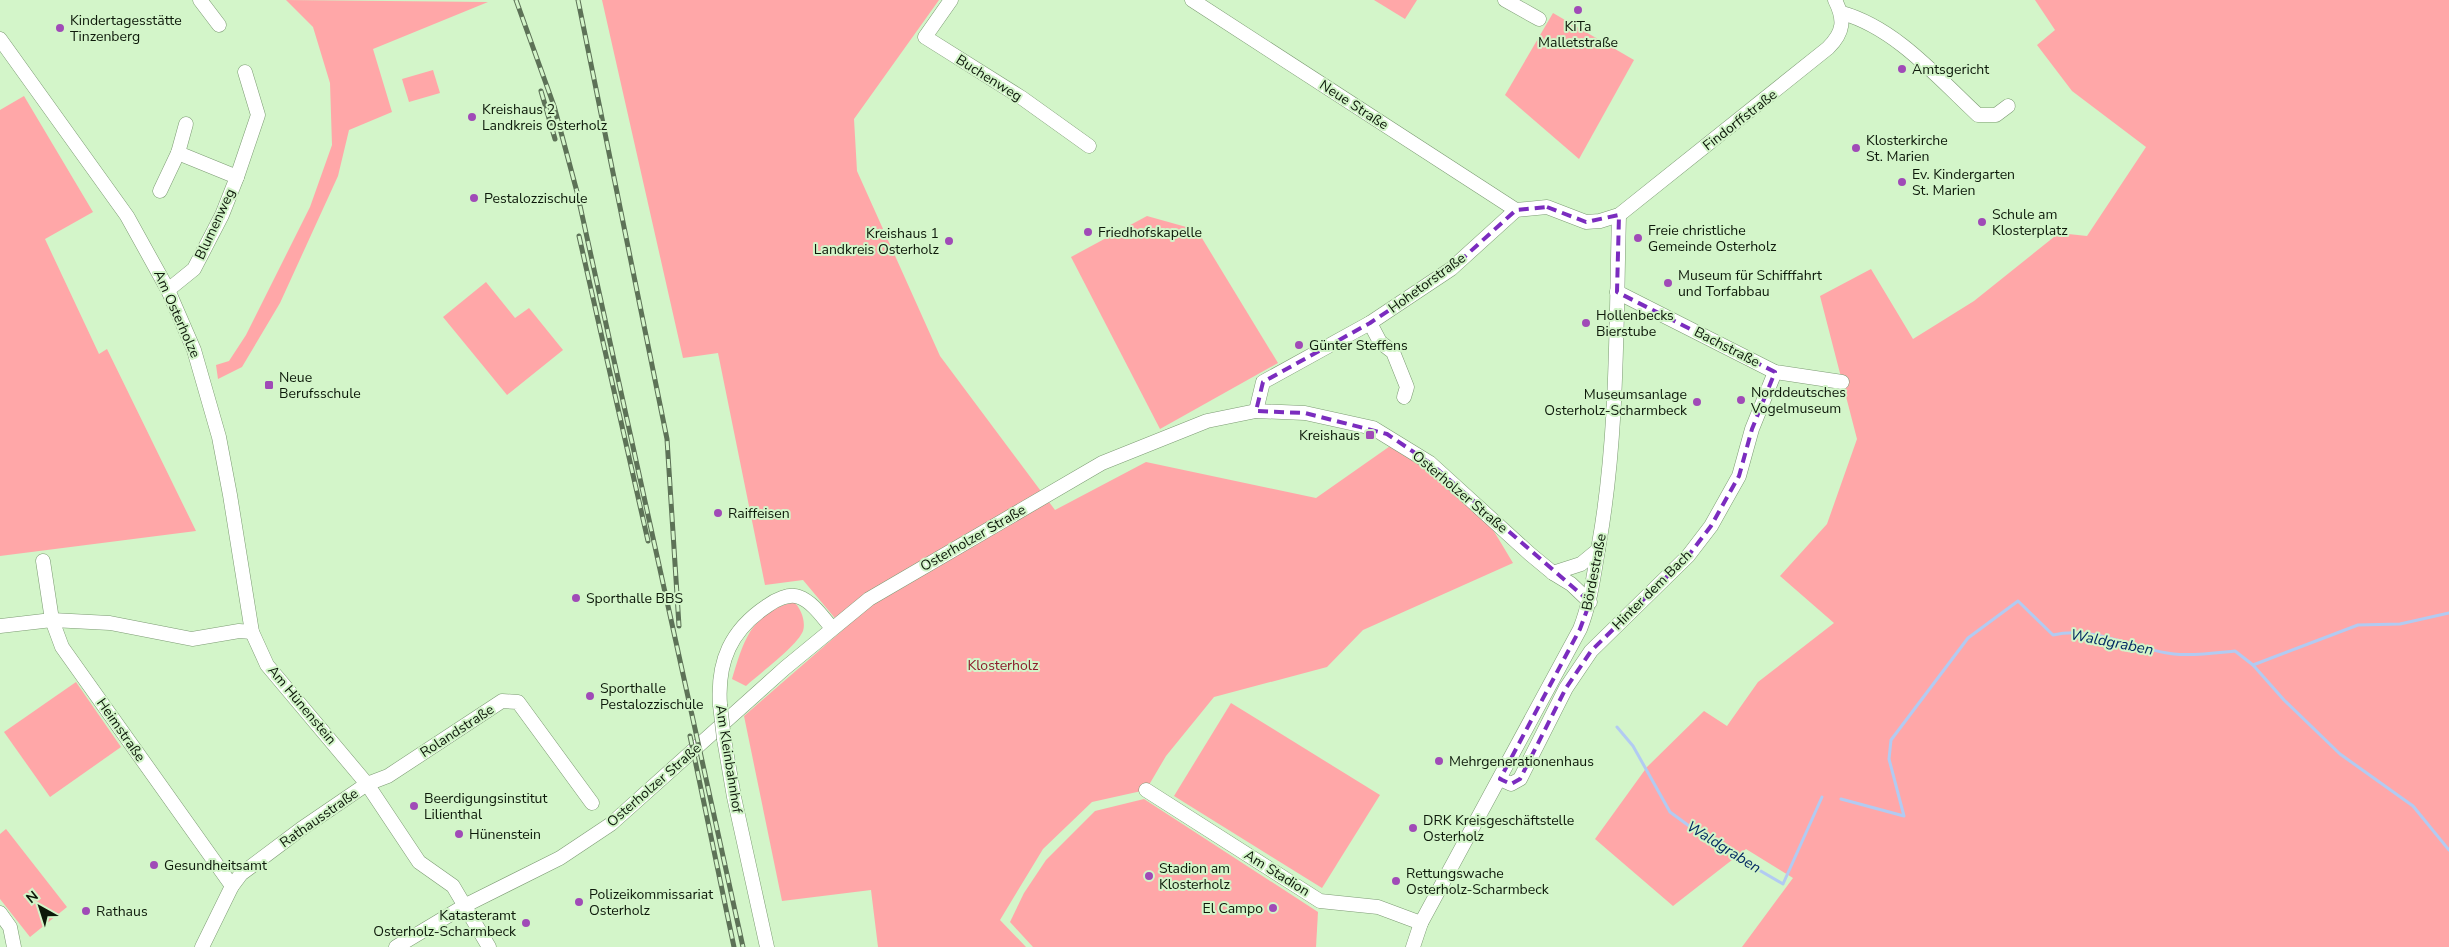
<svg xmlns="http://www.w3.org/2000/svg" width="2449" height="947" viewBox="0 0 2449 947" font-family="'Nunito Sans',sans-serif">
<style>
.green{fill:#ffa7a8}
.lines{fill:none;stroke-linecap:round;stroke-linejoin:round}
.stream{stroke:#b2cbf2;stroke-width:3}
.minor-casing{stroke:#7c9b73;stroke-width:15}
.minor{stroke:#fff;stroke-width:14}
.rail-casing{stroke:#5d7257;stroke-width:5}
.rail{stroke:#d3f5c9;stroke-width:3;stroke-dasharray:9;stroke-linecap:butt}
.minor-bridge-casing{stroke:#7c9b73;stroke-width:15;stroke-linecap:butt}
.minor-bridge{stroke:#fff;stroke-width:14}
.marked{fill:none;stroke:#7b2cbf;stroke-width:4;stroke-dasharray:10 6;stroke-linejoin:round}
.poi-dot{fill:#a04ab7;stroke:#d3f5c9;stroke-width:2}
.labels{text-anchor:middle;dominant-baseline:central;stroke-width:4;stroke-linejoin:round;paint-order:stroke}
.poi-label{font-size:14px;fill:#0d190a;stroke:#d3f5c9;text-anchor:start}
.street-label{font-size:14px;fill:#0d190a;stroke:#d3f5c9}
.park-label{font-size:14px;fill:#8b1c2c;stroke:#d3f5c9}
.water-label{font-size:15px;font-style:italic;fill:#042b63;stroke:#d3f5c9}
</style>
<rect width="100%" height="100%" fill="#d3f5c9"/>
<!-- green -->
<g class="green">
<path d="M 286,0 L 488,2 L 373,49 L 392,112 L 349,130 L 338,176 L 280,303 L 242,367 L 218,379 L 216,365 L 229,361 L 246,335 L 310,207 L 332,145 L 330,83 L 313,27 Z"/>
<path d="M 602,0 L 939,0 L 854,119 L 857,171 L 940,356 L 1055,510 L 1146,462 L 1316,498 L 1393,444 L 1483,513 L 1513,563 L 1363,630 L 1327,667 L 1214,697 L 1166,756 L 1146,790 L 1092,802 L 1043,849 L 1000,920 L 1026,947 L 878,947 L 871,890 L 782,901 L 744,716 L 844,629 L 803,580 L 765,585 L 718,353 L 683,358 Z"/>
<path d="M 1374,0 L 1417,0 L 1405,19 Z"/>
<path d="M 2035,0 L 2449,0 L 2449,947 L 1742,947 L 1793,878 L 1746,849 L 1673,906 L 1595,839 L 1647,767 L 1704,711 L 1727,726 L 1758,682 L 1834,623 L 1780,576 L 1827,524 L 1857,439 L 1820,296 L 1871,269 L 1913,339 L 1974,301 L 2059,233 L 2087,236 L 2146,147 L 2072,91 L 2037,45 L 2055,30 Z"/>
<path d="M 1553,13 L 1634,60 L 1579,159 L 1505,95 Z"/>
<path d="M 433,70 L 440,93 L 409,102 L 402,79 Z"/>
<path d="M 24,96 L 93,212 L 45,239 L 99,354 L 107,349 L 196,531 L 0,556 L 0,110 Z"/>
<path d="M 1147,216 L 1197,230 L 1278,363 L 1160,429 L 1071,257 Z"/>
<path d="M 486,282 L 515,318 L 529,308 L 563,350 L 507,395 L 443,317 Z"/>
<path d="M 794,602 C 801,608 806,622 803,631 C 797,646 759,674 746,686 L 732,679 C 744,640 751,613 794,602 Z"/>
<path d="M 76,682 L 121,747 L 50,797 L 4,732 Z"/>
<path d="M 1231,703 L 1380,795 L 1322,888 L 1174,796 Z"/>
<path d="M 1144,799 L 1318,912 L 1316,947 L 1033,947 L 1010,922 L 1024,893 L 1046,860 L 1095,811 Z"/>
<path d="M 6,829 L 67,907 L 30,937 L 0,899 L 0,834 Z"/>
</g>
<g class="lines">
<!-- stream -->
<g class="stream">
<path d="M 2253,665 L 2284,700 L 2340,754 L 2413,806 L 2449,850"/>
<path d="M 1617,727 L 1633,746 L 1670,812 L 1711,842 L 1783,884 L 1822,797"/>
<path d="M 1841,799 L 1904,816 L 1889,759 L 1891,740 L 1968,638 L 2018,601 L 2053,635 C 2095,625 2134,650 2174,654 C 2194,656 2215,653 2235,651 L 2253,665 L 2358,625 L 2400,624 L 2449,613"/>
</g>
<defs>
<g id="minor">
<path d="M 200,0 L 219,25"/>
<path d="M 951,0 L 925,37 L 1022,98 L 1089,146"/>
<path d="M 1192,0 L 1516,210"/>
<path d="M 1505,0 L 1539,19"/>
<path d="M 1842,13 C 1896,28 1938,78 1978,115 L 1996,115 L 2008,106"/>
<path d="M 0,39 L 127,216 L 168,290 L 194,350 L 219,437 L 230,495 L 252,632 L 267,665 L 367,784 L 419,862 L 453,886 L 489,947"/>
<path d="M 178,153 L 237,177"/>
<path d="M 160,191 L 178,153 L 186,124"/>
<path d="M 168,290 L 194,269 L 222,215 L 237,177 L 258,115 L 245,72"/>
<path d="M 1617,292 L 1775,372 L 1842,382"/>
<path d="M 1370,323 L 1380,342 L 1393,352 L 1407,387 L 1404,397"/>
<path d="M 1256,411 L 1263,382 L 1370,323 L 1451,269 L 1516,210 L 1547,207 L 1586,222 L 1600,221 L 1619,215 L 1828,48 C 1844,32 1845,20 1835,0"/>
<path d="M 43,561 L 52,620 L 62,647 L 232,886"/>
<path d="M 1553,573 L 1581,564 L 1598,550"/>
<path d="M 0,626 L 52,620 L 110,623 L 192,639 L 239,631 L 252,632"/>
<path d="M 720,705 C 717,661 731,630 767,606 C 775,600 789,593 799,597 C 813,602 823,618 832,628"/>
<path d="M 724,739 L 734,797 L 767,947"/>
<path d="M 1500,779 L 1511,784 L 1520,779 L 1566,688 L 1591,651 L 1688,556 L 1711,526 L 1739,476 L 1752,429 L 1775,372"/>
<path d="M 1146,790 L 1320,901 L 1378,907 L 1421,923"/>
<path d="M 0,913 L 10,927 L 14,947"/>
<path d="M 202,947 L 232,886 L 241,874 L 301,829 L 367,784 L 388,776 L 502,701 L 518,702 L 592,803"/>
<path d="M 396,947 L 466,905 L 560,858 L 611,824 L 785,668 L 869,599 L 1102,463 L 1207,421 L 1256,411 L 1305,413 L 1373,428 L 1430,463 L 1530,554 L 1553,573 L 1571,584 L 1590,602"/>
<path d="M 1413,947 L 1421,923 L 1580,629 C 1591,601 1594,573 1599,544 C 1618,436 1616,325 1619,215"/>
</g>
</defs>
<!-- minor casing -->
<use href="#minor" class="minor-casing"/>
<!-- minor -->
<use href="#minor" class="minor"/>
<defs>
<g id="rail">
<path d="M 516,0 L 554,106 L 577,192 L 743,947"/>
<path d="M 578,0 L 667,439 L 679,626"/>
<path d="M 541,91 L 555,139"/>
<path d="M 579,236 L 648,541"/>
<path d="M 690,736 L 734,947"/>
</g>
</defs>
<!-- rail casing -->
<use href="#rail" class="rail-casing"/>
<!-- rail -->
<use href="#rail" class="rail"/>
<defs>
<path id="minor-bridge" d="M 720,705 L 724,739"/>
</defs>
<!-- minor-bridge casing -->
<use href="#minor-bridge" class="minor-bridge-casing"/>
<!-- minor-bridge -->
<use href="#minor-bridge" class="minor-bridge"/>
</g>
<!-- marked area -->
<path class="marked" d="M 1547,207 L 1586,222 L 1619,215 L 1617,292 L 1775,372 L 1752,429 L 1739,476 L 1711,526 L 1688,556 L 1591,651 L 1566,688 L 1520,779 L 1511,784 L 1500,779 L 1580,629 L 1590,602 L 1430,463 L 1387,434 L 1305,413 L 1256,411 L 1263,382 L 1370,323 L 1451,269 L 1516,210 Z"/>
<!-- markers -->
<g class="poi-dot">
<circle cx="1578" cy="10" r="5"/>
<circle cx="60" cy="28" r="5"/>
<circle cx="1902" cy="69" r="5"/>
<circle cx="472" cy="117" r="5"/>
<circle cx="1856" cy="148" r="5"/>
<circle cx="1902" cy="182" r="5"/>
<circle cx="474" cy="198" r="5"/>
<circle cx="1982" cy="222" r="5"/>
<circle cx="1088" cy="232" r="5"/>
<circle cx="1638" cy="238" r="5"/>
<circle cx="949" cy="241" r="5"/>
<circle cx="1668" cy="283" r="5"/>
<circle cx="1586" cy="323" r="5"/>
<circle cx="1299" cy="345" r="5"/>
<rect x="264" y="380" width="10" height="10" rx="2.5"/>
<circle cx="1741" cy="400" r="5"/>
<circle cx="1697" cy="402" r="5"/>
<rect x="1365" y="430" width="10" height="10" rx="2.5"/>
<circle cx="718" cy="513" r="5"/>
<circle cx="576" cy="598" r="5"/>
<circle cx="590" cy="696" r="5"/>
<circle cx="1439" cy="761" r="5"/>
<circle cx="414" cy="806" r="5"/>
<circle cx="1413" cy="828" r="5"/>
<circle cx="459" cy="834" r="5"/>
<circle cx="154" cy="865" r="5"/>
<circle cx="1149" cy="876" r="5"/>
<circle cx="1396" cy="881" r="5"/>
<circle cx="579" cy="902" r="5"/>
<circle cx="1273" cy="908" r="5"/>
<circle cx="86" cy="911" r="5"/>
<circle cx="526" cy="923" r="5"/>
</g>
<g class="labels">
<!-- poi labels -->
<g class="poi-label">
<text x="70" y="20">Kindertagesstätte<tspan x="70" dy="16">Tinzenberg</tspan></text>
<text x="1578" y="26" text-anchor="middle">KiTa<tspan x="1578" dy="16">Malletstraße</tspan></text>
<text x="1912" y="69">Amtsgericht</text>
<text x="482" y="109">Kreishaus 2<tspan x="482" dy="16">Landkreis Osterholz</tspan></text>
<text x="1866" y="140">Klosterkirche<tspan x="1866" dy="16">St. Marien</tspan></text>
<text x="1912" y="174">Ev. Kindergarten<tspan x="1912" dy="16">St. Marien</tspan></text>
<text x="484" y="198">Pestalozzischule</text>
<text x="1992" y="214">Schule am<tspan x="1992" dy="16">Klosterplatz</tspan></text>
<text x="1648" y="230">Freie christliche<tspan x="1648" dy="16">Gemeinde Osterholz</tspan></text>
<text x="1098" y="232">Friedhofskapelle</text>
<text x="939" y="233" text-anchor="end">Kreishaus 1<tspan x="939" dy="16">Landkreis Osterholz</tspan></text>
<text x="1678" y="275">Museum für Schifffahrt<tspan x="1678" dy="16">und Torfabbau</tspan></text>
<text x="1596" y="315">Hollenbecks<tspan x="1596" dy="16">Bierstube</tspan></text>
<text x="1309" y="345">Günter Steffens</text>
<text x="279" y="377">Neue<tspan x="279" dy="16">Berufsschule</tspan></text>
<text x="1751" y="392">Norddeutsches<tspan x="1751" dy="16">Vogelmuseum</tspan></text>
<text x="1687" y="394" text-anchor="end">Museumsanlage<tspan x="1687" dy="16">Osterholz-Scharmbeck</tspan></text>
<text x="1360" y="435" text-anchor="end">Kreishaus</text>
<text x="728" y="513">Raiffeisen</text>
<text x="586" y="598">Sporthalle BBS</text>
<text x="600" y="688">Sporthalle<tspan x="600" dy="16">Pestalozzischule</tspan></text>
<text x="1449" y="761">Mehrgenerationenhaus</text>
<text x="424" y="798">Beerdigungsinstitut<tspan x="424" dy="16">Lilienthal</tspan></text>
<text x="1423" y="820">DRK Kreisgeschäftstelle<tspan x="1423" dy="16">Osterholz</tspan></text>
<text x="469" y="834">Hünenstein</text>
<text x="164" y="865">Gesundheitsamt</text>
<text x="1159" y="868">Stadion am<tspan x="1159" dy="16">Klosterholz</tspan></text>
<text x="1406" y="873">Rettungswache<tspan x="1406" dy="16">Osterholz-Scharmbeck</tspan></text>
<text x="589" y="894">Polizeikommissariat<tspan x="589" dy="16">Osterholz</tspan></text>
<text x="1263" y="908" text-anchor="end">El Campo</text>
<text x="96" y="911">Rathaus</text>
<text x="516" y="915" text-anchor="end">Katasteramt<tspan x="516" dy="16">Osterholz-Scharmbeck</tspan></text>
</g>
<!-- street labels -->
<g class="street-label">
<text transform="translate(989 78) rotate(32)">Buchenweg</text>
<text transform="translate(1354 105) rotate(33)">Neue Straße</text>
<text transform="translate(1740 120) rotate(-38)">Findorffstraße</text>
<text transform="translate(215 224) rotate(-65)">Blumenweg</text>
<text transform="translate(1427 283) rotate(-36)">Hohetorstraße</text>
<text transform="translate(177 314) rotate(66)">Am Osterholze</text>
<text transform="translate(1727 347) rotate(27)">Bachstraße</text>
<text transform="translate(1460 492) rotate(40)">Osterholzer Straße</text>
<text transform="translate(973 538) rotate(-30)">Osterholzer Straße</text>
<text transform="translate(1594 572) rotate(-79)">Bördestraße</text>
<text transform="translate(1652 590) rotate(-45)">Hinter dem Bach</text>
<text transform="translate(302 705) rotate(50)">Am Hünenstein</text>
<text transform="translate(121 730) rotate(55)">Heimstraße</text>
<text transform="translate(457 731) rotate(-33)">Rolandstraße</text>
<text transform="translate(729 759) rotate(81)">Am Kleinbahnhof</text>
<text transform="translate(654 785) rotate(-41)">Osterholzer Straße</text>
<text transform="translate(319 818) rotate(-35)">Rathausstraße</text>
<text transform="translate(1277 873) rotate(32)">Am Stadion</text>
</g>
<!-- park labels -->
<g class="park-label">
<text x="1003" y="665">Klosterholz</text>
</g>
<!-- water labels -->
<g class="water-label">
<text transform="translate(2112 642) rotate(11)">Waldgraben</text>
<text transform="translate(1724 847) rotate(32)">Waldgraben</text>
</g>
</g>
<!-- north arrow -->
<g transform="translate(40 907) rotate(321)" stroke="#d3f5c9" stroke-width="4" paint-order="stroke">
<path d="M0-4L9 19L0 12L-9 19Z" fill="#0d190a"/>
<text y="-8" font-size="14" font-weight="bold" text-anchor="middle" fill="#0d190a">N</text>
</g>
</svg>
